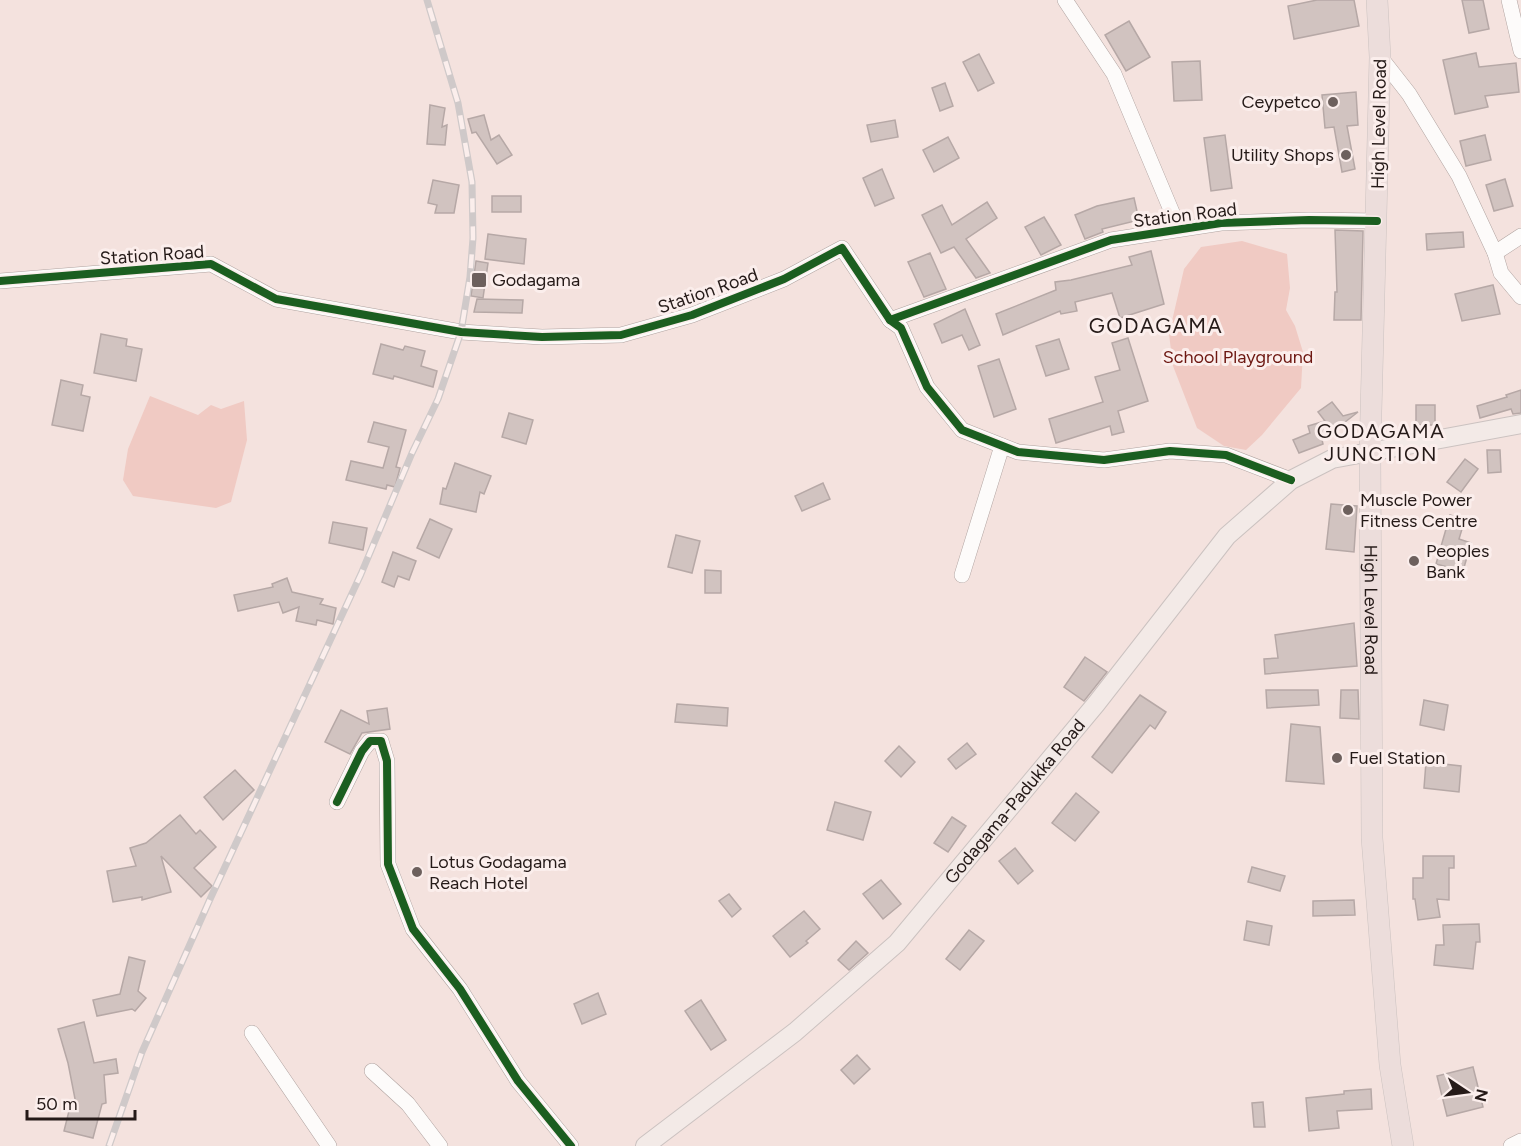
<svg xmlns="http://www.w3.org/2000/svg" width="1521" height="1146" viewBox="0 0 1521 1146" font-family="Figtree,sans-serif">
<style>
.green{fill:#f0cac3}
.building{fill:#d1c3c0;stroke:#b6a8a6;stroke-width:1.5}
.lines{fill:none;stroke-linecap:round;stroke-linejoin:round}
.minor-casing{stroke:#b0a3a0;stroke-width:16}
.major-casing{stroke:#cbc2c0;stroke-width:20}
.highway-casing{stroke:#cbc2c0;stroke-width:22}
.minor{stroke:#fdfbfa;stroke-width:15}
.major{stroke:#f3eae7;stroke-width:18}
.highway{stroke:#ecdddb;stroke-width:21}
.rail-casing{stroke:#cfc9c9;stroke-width:7}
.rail{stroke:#fbeeec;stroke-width:4.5;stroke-dasharray:14;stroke-linecap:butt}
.cycleway-casing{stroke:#fbeeec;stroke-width:11}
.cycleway{stroke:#1b5e20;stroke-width:8}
.poi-dot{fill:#6d605d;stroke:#fbeeec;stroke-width:2}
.labels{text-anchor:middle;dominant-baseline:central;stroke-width:6;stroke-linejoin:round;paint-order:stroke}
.poi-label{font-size:18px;fill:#251a18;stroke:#fbeeec;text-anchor:start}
.street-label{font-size:18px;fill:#251a18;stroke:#fbeeec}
.park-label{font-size:18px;fill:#6d1711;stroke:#fbeeec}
.neighbourhood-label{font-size:20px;letter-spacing:1.5px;fill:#251a18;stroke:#fbeeec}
.quarter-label{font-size:21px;letter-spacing:1.5px;fill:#251a18;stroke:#fbeeec}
</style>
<rect width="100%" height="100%" fill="#f4e2de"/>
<!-- green -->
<g class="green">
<path d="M 1242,241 L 1287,254 L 1290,288 L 1286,310 L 1295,326 L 1303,352 L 1301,388 L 1262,435 L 1246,450 L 1224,446 L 1197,428 L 1173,366 L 1169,334 L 1184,269 L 1201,247 Z"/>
<path d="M 150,396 L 198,415 L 211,405 L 221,409 L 244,401 L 247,440 L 231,502 L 216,508 L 133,496 L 123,480 L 128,449 Z"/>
</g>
<!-- building -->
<g class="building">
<path d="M 1317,0 L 1354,0 L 1359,26 L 1294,39 L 1288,6 Z"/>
<path d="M 1462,0 L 1483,0 L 1489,29 L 1469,33 Z"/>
<path d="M 1129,21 L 1150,57 L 1126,71 L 1105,35 Z"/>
<path d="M 1476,53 L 1479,67 L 1516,63 L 1519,92 L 1485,96 L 1488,107 L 1455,114 L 1443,60 Z"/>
<path d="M 979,54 L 994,83 L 978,91 L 963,62 Z"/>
<path d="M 1200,61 L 1202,100 L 1174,101 L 1172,62 Z"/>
<path d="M 945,83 L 953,106 L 940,111 L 932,88 Z"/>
<path d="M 1356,92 L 1358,125 L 1347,126 L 1355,169 L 1342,172 L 1334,127 L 1325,128 L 1322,95 Z"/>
<path d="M 430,105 L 445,108 L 442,127 L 447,125 L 445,145 L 427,144 Z"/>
<path d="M 484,115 L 491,140 L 499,135 L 512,155 L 497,164 L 476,132 L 472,133 L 468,119 Z"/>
<path d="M 895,120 L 898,137 L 871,142 L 867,125 Z"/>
<path d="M 1225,135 L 1232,188 L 1211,191 L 1204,138 Z"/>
<path d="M 1485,135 L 1491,160 L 1466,166 L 1460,141 Z"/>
<path d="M 948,137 L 959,158 L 934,172 L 923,150 Z"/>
<path d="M 882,169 L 894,198 L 875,206 L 863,178 Z"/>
<path d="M 1505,179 L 1513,206 L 1494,211 L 1486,185 Z"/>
<path d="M 433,180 L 459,185 L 454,213 L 435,213 L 437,205 L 428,203 Z"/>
<rect x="492" y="196" width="29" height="16"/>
<path d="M 1134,198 L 1139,220 L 1102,229 L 1103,232 L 1085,239 L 1075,215 L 1097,206 Z"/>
<path d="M 987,202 L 997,218 L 966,239 L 990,273 L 976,278 L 954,247 L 941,253 L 922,215 L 942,205 L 952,225 Z"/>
<path d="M 1044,217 L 1061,245 L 1041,255 L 1025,227 Z"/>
<path d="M 1335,230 L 1363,231 L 1361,320 L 1334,320 L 1335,292 L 1337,292 Z"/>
<path d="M 1463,232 L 1464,247 L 1427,250 L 1426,234 Z"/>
<path d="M 488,234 L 526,239 L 524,264 L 485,259 Z"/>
<path d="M 1151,251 L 1164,304 L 1120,318 L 1112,293 L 1075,302 L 1077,311 L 1061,314 L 1060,311 L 1003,335 L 996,314 L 1056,290 L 1055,282 L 1071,280 L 1132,265 L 1129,257 Z"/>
<path d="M 930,253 L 946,289 L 924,297 L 908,262 Z"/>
<path d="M 476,261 L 488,263 L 483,298 L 471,296 Z"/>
<path d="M 1493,285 L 1500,314 L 1462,321 L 1455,294 Z"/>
<path d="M 477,299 L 523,300 L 522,313 L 474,312 Z"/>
<path d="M 965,309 L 980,345 L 969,350 L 962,335 L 942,343 L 934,324 Z"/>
<path d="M 101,334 L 127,339 L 126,346 L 142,349 L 136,381 L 94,373 Z"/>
<path d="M 1128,338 L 1148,401 L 1118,411 L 1124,432 L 1112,435 L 1110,426 L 1056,443 L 1049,419 L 1103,402 L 1095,377 L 1120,370 L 1112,343 Z"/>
<path d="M 1059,339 L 1069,369 L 1046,376 L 1036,346 Z"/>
<path d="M 381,344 L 403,350 L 405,346 L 425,351 L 421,366 L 437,371 L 433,387 L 394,376 L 393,379 L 373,374 Z"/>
<path d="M 999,359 L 1016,409 L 994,417 L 978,366 Z"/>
<path d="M 61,380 L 83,385 L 81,395 L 90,397 L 83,431 L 52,425 Z"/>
<path d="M 1521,390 L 1521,413 L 1513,414 L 1511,409 L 1480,418 L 1477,406 L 1507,397 L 1506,395 Z"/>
<path d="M 1332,402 L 1343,416 L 1358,412 L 1322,440 L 1323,444 L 1299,453 L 1293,440 L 1310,433 L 1308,426 L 1325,421 L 1318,412 Z"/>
<rect x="1416" y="405" width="19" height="20"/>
<path d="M 509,413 L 533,420 L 526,444 L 502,437 Z"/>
<path d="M 374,422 L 406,430 L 396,467 L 400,468 L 395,487 L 387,485 L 386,489 L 346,480 L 351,461 L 383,468 L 389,447 L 368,442 Z"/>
<path d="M 1487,450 L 1500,450 L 1501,472 L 1488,473 Z"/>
<path d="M 1465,459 L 1478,469 L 1461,492 L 1447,482 Z"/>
<path d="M 455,463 L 491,476 L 484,494 L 480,492 L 476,512 L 440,504 L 443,488 L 446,489 Z"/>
<path d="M 823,483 L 830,499 L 802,511 L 795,496 Z"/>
<path d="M 1331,504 L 1357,506 L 1354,552 L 1326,549 Z"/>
<path d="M 1450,515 L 1465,519 L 1459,539 L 1471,543 L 1463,571 L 1436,564 Z"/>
<path d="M 430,519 L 452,529 L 439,558 L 417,548 Z"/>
<path d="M 333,522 L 367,528 L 363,550 L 329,543 Z"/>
<path d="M 676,535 L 700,541 L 692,573 L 668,567 Z"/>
<path d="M 393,552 L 416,561 L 409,580 L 398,576 L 394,587 L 382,582 Z"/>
<path d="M 705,570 L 721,571 L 721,593 L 705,593 Z"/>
<path d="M 287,578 L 292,592 L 323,599 L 320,604 L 336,608 L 333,624 L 317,620 L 316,625 L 296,621 L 299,607 L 283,613 L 279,602 L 238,611 L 234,595 L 273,587 L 272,584 Z"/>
<path d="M 1354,623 L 1357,666 L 1265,674 L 1264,659 L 1278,658 L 1275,635 Z"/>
<path d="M 1085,657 L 1107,672 L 1084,701 L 1064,687 Z"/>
<path d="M 1266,690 L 1318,690 L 1319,705 L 1267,708 Z"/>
<path d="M 1341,690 L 1358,690 L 1359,719 L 1340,718 Z"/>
<path d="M 1140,695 L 1166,712 L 1155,729 L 1150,725 L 1112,773 L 1092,757 Z"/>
<path d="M 1424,700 L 1448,705 L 1444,730 L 1420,725 Z"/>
<path d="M 677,704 L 728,708 L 727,726 L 675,722 Z"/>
<path d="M 387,708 L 390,729 L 362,733 L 350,754 L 325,742 L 341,710 L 369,724 L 367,711 Z"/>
<path d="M 1291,724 L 1320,727 L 1324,784 L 1286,781 Z"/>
<path d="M 967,743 L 976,754 L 956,769 L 948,759 Z"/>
<path d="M 899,746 L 915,762 L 901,777 L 885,761 Z"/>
<path d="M 1426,762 L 1461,766 L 1459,792 L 1424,788 Z"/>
<path d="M 235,770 L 254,790 L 223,820 L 204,797 Z"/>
<path d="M 1076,793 L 1099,812 L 1075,841 L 1052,823 Z"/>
<path d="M 835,802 L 871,812 L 863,840 L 827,830 Z"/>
<path d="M 180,815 L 196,834 L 200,830 L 216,847 L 194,868 L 212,886 L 201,897 L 161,856 L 171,892 L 142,900 L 142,897 L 113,902 L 107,871 L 136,866 L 130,848 L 146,843 Z"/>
<path d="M 952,817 L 966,826 L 948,852 L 934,843 Z"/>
<path d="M 1015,848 L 1033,871 L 1018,884 L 999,861 Z"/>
<path d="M 1423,856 L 1454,856 L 1454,868 L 1449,868 L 1449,900 L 1437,899 L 1440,917 L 1418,920 L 1415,899 L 1413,899 L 1413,878 L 1423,878 Z"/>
<path d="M 1252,867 L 1285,876 L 1280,891 L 1248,882 Z"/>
<path d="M 881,880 L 901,904 L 883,919 L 863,894 Z"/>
<path d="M 729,894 L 741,909 L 732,917 L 719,901 Z"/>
<path d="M 1354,900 L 1355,915 L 1313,916 L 1313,901 Z"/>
<path d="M 804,911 L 820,929 L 806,941 L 808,943 L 790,957 L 773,936 Z"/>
<path d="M 1247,921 L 1272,926 L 1269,945 L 1244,940 Z"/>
<path d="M 1479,924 L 1480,942 L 1476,942 L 1473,969 L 1434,965 L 1436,945 L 1444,945 L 1443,925 Z"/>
<path d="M 969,930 L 984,941 L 960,970 L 946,959 Z"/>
<path d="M 856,941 L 868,953 L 849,970 L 838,960 Z"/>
<path d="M 129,957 L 145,961 L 138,991 L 146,998 L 135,1011 L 132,1009 L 97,1016 L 93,1000 L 120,994 Z"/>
<path d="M 598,993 L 606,1014 L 582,1024 L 574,1004 Z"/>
<path d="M 701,1000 L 726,1040 L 711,1050 L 685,1011 Z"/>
<path d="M 84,1022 L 94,1063 L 116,1059 L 118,1073 L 104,1075 L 106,1103 L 102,1104 L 93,1138 L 64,1131 L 70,1107 L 77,1109 L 68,1063 L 58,1029 Z"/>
<path d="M 857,1055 L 870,1069 L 854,1084 L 841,1070 Z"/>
<path d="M 1473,1067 L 1483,1107 L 1447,1116 L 1437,1076 Z"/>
<path d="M 1371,1089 L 1372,1109 L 1337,1111 L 1339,1128 L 1309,1131 L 1306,1098 L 1344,1094 L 1344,1091 Z"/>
<path d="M 1263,1102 L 1265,1127 L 1254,1127 L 1252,1103 Z"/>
</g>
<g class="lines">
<defs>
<g id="minor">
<path d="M 1065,0 L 1114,74 L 1179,229"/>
<path d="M 1509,0 L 1521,51"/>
<path d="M 1380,57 L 1409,94 L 1459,176 L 1495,253 L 1501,273 L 1521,297"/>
<path d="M 1495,253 L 1521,236"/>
<path d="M 0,281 L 211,264 L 276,299 L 461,332 L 542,337 L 621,335 L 692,315 L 784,279 L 842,248 L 890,320 L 1111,240 L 1221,223 L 1309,220 L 1377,221"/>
<path d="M 890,320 L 901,328 L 927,387 L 962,430 L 1018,452 L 1104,460 L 1170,451 L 1226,455 L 1291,480"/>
<path d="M 962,575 L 1002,446"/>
<path d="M 337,802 L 362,751 L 370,741 L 381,741 L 387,761 L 388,864 L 413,929 L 460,989 L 518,1081 L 571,1146"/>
<path d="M 252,1033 L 329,1146"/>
<path d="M 372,1071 L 408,1104 L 440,1146"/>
<path d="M 1511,1146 L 1521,1141"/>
</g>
<g id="major">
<path id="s1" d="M 645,1146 L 795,1032 L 897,943 L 1096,704 L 1227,536 L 1291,480 L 1332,459 L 1521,424"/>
</g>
<g id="highway">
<path id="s2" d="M 1377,0 L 1380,57 L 1370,452 L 1372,838 L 1390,1065 L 1403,1146"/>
</g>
</defs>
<!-- minor casing -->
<use href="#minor" class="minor-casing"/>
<!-- major casing -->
<use href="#major" class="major-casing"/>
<!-- highway casing -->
<use href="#highway" class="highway-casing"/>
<!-- minor -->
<use href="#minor" class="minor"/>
<!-- major -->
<use href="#major" class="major"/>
<!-- highway -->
<use href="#highway" class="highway"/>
<defs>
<path id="rail" d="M 109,1146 L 142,1052 L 211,897 L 361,574 L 412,453 L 438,399 L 461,332 L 470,277 L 473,238 L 472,182 L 458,103 L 427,0"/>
</defs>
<!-- rail casing -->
<use href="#rail" class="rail-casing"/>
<!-- rail -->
<use href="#rail" class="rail"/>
<defs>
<g id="cycleway">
<path d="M 0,281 L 211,264 L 276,299 L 461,332 L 542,337 L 621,335 L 692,315 L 784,279 L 842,248 L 890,320 L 1111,240 L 1221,223 L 1309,220 L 1377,221"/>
<path d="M 890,320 L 901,328 L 927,387 L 962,430 L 1018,452 L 1104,460 L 1170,451 L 1226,455 L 1291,480"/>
<path d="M 337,802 L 362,751 L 370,741 L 381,741 L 387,761 L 388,864 L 413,929 L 460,989 L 518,1081 L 571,1146"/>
</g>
</defs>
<!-- cycleway casing -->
<use href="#cycleway" class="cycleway-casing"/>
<!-- cycleway -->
<use href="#cycleway" class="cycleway"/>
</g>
<!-- markers -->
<g class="poi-dot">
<circle cx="1333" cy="102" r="6"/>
<circle cx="1346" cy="155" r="6"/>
<rect x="471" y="272" width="16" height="16" rx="3"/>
<circle cx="1348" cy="510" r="6"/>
<circle cx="1414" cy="561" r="6"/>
<circle cx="1337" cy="758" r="6"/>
<circle cx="417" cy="872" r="6"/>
</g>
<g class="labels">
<!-- poi labels -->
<g class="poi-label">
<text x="1321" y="102" text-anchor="end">Ceypetco</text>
<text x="1334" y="155" text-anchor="end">Utility Shops</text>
<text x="492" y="280">Godagama</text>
<text x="1360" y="500">Muscle Power<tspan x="1360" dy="21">Fitness Centre</tspan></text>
<text x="1426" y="551">Peoples<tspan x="1426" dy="21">Bank</tspan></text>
<text x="1349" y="758">Fuel Station</text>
<text x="429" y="862">Lotus Godagama<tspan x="429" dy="21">Reach Hotel</tspan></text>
</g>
<!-- street labels -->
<g class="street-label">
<text transform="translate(1379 124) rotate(-89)">High Level Road</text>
<text transform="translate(1185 215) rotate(-7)">Station Road</text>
<text transform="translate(152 255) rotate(-4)">Station Road</text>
<text transform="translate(708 291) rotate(-19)">Station Road</text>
<text stroke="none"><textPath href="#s2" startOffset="610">High Level Road</textPath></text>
<text stroke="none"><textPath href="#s1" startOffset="508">Godagama-Padukka Road</textPath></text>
</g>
<!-- park labels -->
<g class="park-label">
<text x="1238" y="357">School Playground</text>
</g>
<!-- neighbourhood labels -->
<g class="neighbourhood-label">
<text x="1381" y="431">GODAGAMA<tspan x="1381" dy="23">JUNCTION</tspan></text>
</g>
<!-- quarter labels -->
<g class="quarter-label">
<text x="1156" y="325">GODAGAMA</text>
</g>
</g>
<!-- north arrow -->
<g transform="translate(1467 1092) rotate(103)" stroke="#fbeeec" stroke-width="4.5" paint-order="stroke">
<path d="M0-4.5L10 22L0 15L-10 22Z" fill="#251a18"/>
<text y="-9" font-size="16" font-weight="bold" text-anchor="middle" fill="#251a18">N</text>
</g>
<!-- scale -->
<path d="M27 1110v9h108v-9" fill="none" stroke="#251a18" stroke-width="3"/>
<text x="36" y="1110" font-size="18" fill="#251a18" stroke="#fbeeec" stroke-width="4.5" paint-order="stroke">50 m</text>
</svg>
